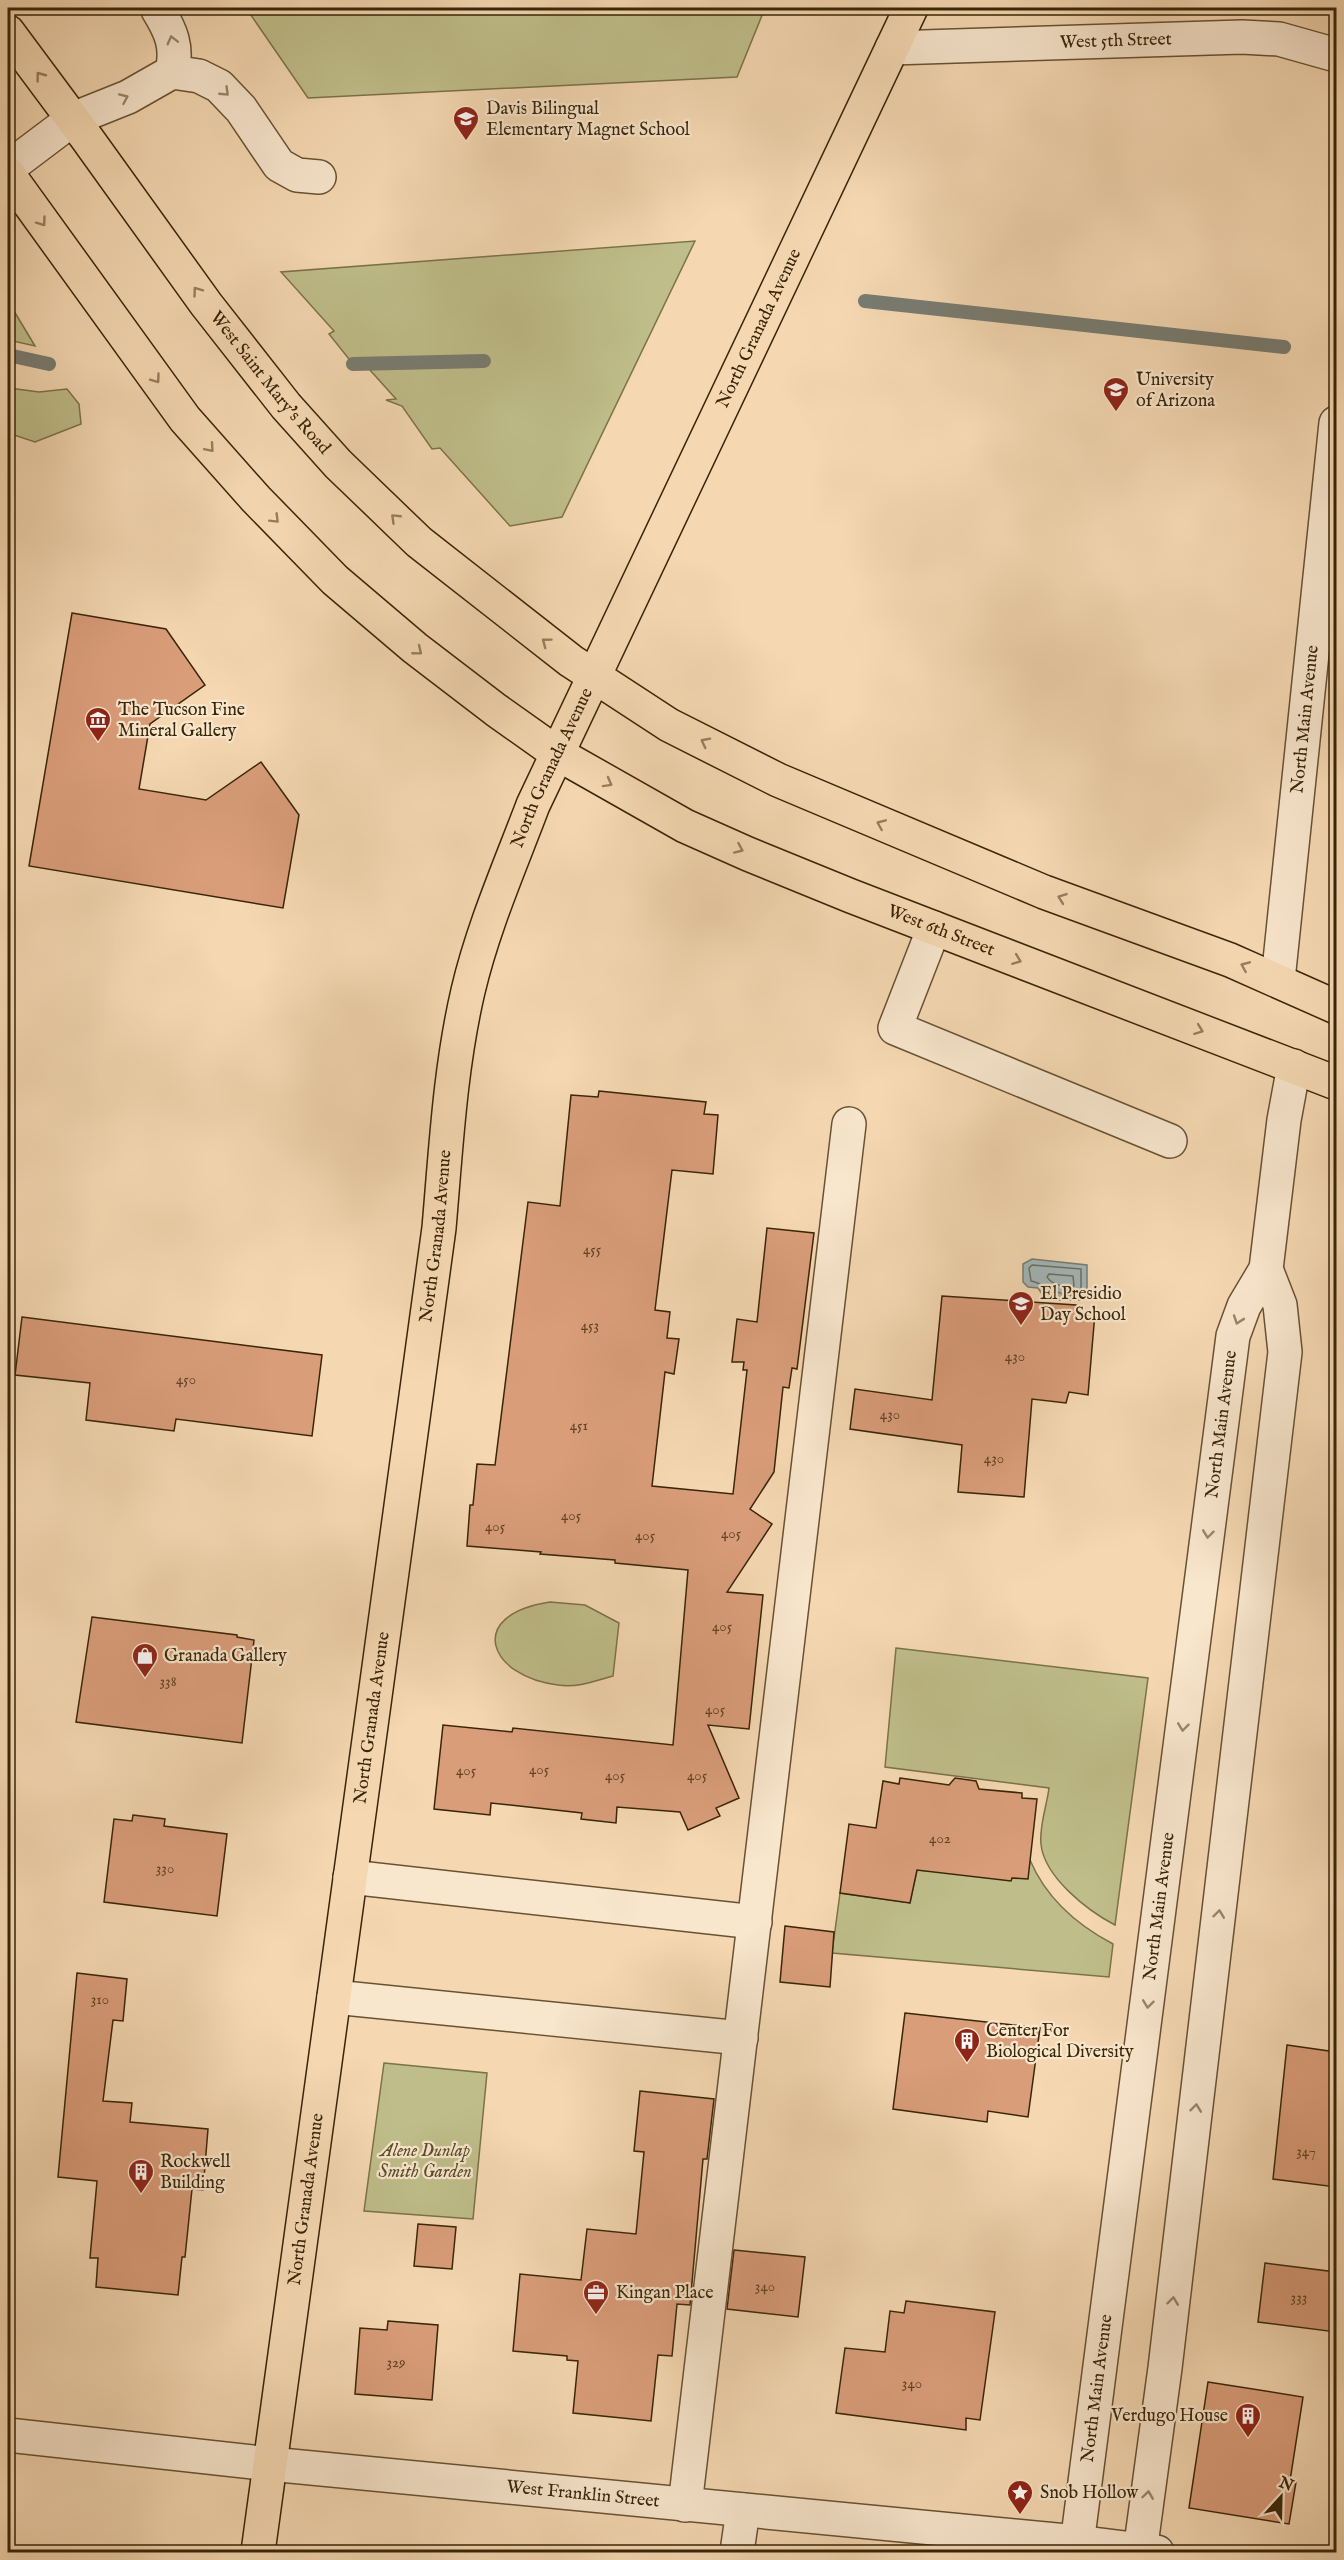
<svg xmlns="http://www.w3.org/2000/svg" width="1344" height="2560" viewBox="0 0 1344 2560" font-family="'IM FELL English',serif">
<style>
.green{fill:#bfbe8a;stroke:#7c7249;stroke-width:1.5}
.water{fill:#a2b6b9;stroke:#787c72;stroke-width:1.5}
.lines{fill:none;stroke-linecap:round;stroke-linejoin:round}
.shore{stroke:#6e6e60;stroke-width:1.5}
.stream{stroke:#787c72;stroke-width:14}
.building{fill:#da9d7a;stroke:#392508;stroke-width:1.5}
.minor-casing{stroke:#685232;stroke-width:36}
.major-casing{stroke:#392508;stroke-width:36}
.minor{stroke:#f8e6cd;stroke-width:33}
.major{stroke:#f5d8b2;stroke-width:33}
.oneway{stroke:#98866a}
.oneway2{stroke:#977e5d}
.labels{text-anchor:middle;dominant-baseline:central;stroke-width:4.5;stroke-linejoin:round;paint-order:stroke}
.number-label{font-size:15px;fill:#614324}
.street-label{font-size:18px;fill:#392508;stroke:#f8e6cd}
.poi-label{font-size:18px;fill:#392508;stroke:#f8e6cd;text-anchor:start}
.park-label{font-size:18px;font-style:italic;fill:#5a4b28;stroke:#f8e6cd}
</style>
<rect width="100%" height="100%" fill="#f5d8b2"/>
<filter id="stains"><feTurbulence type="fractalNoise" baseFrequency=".00333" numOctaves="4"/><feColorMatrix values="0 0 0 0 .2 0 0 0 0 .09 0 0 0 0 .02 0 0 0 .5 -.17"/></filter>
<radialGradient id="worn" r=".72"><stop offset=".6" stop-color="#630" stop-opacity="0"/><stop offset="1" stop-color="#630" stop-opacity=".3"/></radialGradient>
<!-- green -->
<g class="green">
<path d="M 246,8 L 765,8 L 737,77 L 308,98 Z"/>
<path d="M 695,241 L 562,517 L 510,526 L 440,448 L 432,449 L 402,406 L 386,400 L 396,399 L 360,359 L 349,359 L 329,334 L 334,331 L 281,272 Z"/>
<path d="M 8,301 L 35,346 L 8,340 Z"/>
<path d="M 9,388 L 39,392 L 67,389 L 79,404 L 81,424 L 35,442 L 8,433 Z"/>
<path d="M 550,1602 L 585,1605 L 619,1623 L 613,1676 C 595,1681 577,1688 558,1685 C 489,1677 464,1615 550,1602 Z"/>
<path d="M 896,1648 L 1148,1678 L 1115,1925 C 1088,1911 1044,1877 1041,1844 C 1039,1826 1047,1805 1049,1788 L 885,1767 Z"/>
<path d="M 1030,1860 C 1046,1898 1077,1925 1113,1944 L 1109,1977 L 832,1953 L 840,1893 L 910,1903 L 917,1870 L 1012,1878 Z"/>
<path d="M 384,2063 L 487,2073 L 473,2219 L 364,2211 Z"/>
</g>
<!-- water -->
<path class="water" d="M 1032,1259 L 1087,1265 L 1087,1295 L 1084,1300 L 1056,1300 L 1056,1296 L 1042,1294 L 1038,1288 L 1028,1287 L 1023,1282 L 1023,1264 Z"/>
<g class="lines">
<!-- shore -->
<g class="shore">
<path d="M 1032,1265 L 1081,1269 L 1081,1293 C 1063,1301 1047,1284 1031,1281 L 1029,1268 Z"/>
<path d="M 1049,1274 L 1073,1276 L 1074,1286 C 1067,1289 1051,1284 1047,1277 Z"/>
</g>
<!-- stream -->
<g class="stream">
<path d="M 865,301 L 1284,347"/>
<path d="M 8,355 L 49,364"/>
<path d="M 353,364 L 484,361"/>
</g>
</g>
<!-- building -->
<g class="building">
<path d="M 72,613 L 166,629 L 205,685 L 150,724 L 139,789 L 206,800 L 261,762 L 299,815 L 283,908 L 29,866 Z"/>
<path d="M 599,1091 L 706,1102 L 704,1114 L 718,1115 L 713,1174 L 672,1170 L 655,1310 L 670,1312 L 667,1338 L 679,1339 L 674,1374 L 665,1372 L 652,1486 L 733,1494 L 747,1370 L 743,1370 L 744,1362 L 732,1362 L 737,1319 L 757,1322 L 767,1228 L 814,1233 L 797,1369 L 792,1368 L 789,1388 L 783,1387 L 774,1472 L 750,1509 L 772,1524 L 727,1592 L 763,1595 L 749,1729 L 708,1725 L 739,1798 L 716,1808 L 720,1816 L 688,1830 L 680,1812 L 617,1807 L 616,1823 L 581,1819 L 582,1813 L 491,1803 L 490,1815 L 434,1809 L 443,1725 L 512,1732 L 513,1728 L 673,1745 L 688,1570 L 615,1563 L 615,1560 L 540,1554 L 541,1552 L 467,1546 L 470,1505 L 473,1505 L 477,1464 L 495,1465 L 528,1202 L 560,1206 L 571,1095 L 598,1097 Z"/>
<path d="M 942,1296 L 1076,1305 L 1076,1312 L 1095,1313 L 1088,1395 L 1069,1392 L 1066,1403 L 1032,1399 L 1024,1497 L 958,1492 L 962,1445 L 850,1429 L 855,1389 L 932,1400 Z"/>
<path d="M 22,1317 L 322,1355 L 312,1436 L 176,1419 L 174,1431 L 86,1420 L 90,1383 L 15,1375 Z"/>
<path d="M 92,1617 L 237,1635 L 237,1637 L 254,1640 L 242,1743 L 76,1722 Z"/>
<path d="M 900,1778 L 949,1785 L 955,1778 L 976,1781 L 979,1789 L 1022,1793 L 1022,1798 L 1037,1799 L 1028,1879 L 1012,1878 L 1011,1881 L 917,1870 L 910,1903 L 840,1893 L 849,1824 L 876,1828 L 883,1781 L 899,1784 Z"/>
<path d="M 133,1815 L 165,1819 L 164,1826 L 227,1834 L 217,1916 L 104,1902 L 114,1819 L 132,1821 Z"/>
<path d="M 785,1926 L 834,1932 L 830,1987 L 780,1982 Z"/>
<path d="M 77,1973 L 127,1979 L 123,2021 L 113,2020 L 103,2101 L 132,2103 L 130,2122 L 208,2129 L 203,2190 L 192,2189 L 185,2257 L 182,2257 L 178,2295 L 96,2287 L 98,2258 L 90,2258 L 97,2181 L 58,2177 Z"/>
<path d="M 905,2013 L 1040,2028 L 1028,2117 L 988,2111 L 987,2122 L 893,2109 Z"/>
<path d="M 1287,2045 L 1336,2052 L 1336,2187 L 1273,2179 Z"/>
<path d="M 640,2091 L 714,2099 L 707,2159 L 703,2159 L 690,2305 L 677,2304 L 672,2356 L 658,2355 L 651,2421 L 573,2413 L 578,2361 L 567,2360 L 567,2356 L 513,2351 L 520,2274 L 581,2280 L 587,2229 L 636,2234 L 644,2152 L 634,2151 Z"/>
<path d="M 418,2224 L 456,2227 L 452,2269 L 414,2266 Z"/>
<path d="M 734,2250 L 805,2257 L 798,2317 L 727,2309 Z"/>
<path d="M 1265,2263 L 1336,2272 L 1336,2332 L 1258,2322 Z"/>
<path d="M 906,2301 L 995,2312 L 980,2420 L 966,2418 L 966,2430 L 836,2413 L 845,2348 L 885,2352 L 890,2311 L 904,2313 Z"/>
<path d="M 388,2321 L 438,2325 L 432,2400 L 355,2394 L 360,2328 L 387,2330 Z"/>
<path d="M 1208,2382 L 1303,2397 L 1290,2481 L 1296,2482 L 1289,2524 L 1189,2508 Z"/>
</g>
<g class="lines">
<defs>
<g id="minor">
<path d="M 158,10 C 171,31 178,47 172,72"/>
<path id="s1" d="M 892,48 L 1242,37 L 1279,39 L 1336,55"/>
<path d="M 8,168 L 73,119 L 128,97 L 172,72 L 199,76 L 219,86 L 241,109 L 279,165 L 297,175 L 319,177"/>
<path d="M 934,928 L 895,1028 L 1170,1141"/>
<path id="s2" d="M 1278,980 L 1336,423"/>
<path d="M 350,1877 L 755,1922"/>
<path d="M 334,1997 L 741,2038"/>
<path id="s3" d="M 8,2435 L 270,2464 L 1077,2542 L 1157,2552"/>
<path d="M 685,2505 L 849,1124"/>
<path d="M 737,2552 L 743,2510"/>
<path id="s4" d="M 1076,2552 L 1233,1336 L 1244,1306 L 1266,1269 L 1284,1120 L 1294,1066"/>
<path d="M 1140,2552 L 1165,2368 L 1285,1352 L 1280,1305 L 1266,1269"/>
</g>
<g id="major">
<path id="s5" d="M 8,32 L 86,137 L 206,304 L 286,406 L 338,464 L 419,542 L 571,661 L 669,725 L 778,780 L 1044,892 L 1230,960 L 1336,1007"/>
<path id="s6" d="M 8,174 L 185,419 L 256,499 L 335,580 L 415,648 L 496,710 L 558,754 L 685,826 L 748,854 L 851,896 L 1336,1083"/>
<path id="s7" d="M 258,2552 L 439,1228 C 446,1148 450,1068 468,991 C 483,927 510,866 533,805 L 911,8"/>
</g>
</defs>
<!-- minor casing -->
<use href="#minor" class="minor-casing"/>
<!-- major casing -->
<use href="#major" class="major-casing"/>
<!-- minor -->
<use href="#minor" class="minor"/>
<!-- major -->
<use href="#major" class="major"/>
</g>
<!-- one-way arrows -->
<defs><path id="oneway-chevron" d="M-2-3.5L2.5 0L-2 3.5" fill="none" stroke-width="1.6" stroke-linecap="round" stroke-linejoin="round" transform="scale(1.5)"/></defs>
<g class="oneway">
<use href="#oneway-chevron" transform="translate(172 40) rotate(-104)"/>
<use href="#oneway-chevron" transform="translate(225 92) rotate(44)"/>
<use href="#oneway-chevron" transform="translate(124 98) rotate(-24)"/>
<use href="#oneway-chevron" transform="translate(1238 1320) rotate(109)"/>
<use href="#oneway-chevron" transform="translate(1208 1534) rotate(97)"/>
<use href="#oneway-chevron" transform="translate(1183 1727) rotate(97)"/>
<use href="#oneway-chevron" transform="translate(1219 1914) rotate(-83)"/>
<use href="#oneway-chevron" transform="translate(1148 2004) rotate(97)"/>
<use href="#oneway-chevron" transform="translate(1196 2108) rotate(-83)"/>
<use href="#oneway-chevron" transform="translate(1173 2301) rotate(-83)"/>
<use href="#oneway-chevron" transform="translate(1148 2495) rotate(-82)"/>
</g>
<g class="oneway2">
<use href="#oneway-chevron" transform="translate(40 76) rotate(-127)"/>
<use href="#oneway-chevron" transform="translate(42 222) rotate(54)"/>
<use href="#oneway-chevron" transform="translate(197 291) rotate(-126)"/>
<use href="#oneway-chevron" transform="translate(156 379) rotate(54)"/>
<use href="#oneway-chevron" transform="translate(210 448) rotate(49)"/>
<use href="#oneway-chevron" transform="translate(395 518) rotate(-136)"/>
<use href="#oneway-chevron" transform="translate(275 519) rotate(45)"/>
<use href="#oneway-chevron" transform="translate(546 642) rotate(-143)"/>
<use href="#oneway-chevron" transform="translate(418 651) rotate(39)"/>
<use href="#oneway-chevron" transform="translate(705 742) rotate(-153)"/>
<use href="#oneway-chevron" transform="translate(608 783) rotate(29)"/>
<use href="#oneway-chevron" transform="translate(881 824) rotate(-157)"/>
<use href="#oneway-chevron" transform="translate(739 849) rotate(24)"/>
<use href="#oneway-chevron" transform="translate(1062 898) rotate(-160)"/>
<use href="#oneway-chevron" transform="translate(1017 960) rotate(21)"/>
<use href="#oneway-chevron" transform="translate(1245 966) rotate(-157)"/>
<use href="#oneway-chevron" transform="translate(1199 1030) rotate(21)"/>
</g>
<!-- icons -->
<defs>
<symbol id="school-pin" viewBox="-11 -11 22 30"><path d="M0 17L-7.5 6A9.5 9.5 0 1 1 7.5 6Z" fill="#8f2418" stroke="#f8e6cd"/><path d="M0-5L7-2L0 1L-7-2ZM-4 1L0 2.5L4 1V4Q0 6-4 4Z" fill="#fff"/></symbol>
<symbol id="university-pin" viewBox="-11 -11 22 30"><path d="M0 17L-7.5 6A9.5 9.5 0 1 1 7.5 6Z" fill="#8f2418" stroke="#f8e6cd"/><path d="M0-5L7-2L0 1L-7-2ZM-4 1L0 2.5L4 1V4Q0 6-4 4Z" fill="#fff"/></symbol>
<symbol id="museum-pin" viewBox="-11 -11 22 30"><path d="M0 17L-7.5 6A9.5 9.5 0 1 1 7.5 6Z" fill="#8f2418" stroke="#f8e6cd"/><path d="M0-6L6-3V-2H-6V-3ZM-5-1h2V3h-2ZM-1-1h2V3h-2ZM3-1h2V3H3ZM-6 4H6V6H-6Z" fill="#fff"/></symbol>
<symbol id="shop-pin" viewBox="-11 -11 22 30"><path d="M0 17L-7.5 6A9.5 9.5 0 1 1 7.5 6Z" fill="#8f2418" stroke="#f8e6cd"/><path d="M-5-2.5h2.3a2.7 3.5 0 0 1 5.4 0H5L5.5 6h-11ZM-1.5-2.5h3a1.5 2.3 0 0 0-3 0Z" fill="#fff"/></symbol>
<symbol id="building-pin" viewBox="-11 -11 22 30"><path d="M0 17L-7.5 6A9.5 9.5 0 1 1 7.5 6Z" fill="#8f2418" stroke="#f8e6cd"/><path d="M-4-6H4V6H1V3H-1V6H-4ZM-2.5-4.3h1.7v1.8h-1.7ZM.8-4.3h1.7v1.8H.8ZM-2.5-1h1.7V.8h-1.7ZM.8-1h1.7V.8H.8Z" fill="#fff"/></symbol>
<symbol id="office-pin" viewBox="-11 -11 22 30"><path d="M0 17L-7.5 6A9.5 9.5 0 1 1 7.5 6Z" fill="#8f2418" stroke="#f8e6cd"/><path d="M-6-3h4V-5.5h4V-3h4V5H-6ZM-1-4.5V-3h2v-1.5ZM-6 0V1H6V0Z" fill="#fff"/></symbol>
<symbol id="sight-pin" viewBox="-11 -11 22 30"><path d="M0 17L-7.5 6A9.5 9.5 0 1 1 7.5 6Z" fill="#8f2418" stroke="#f8e6cd"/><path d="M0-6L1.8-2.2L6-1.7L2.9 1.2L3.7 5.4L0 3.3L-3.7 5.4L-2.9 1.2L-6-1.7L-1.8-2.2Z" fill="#fff"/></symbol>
</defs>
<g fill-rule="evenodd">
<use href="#school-pin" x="451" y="104" width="30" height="40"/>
<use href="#university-pin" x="1101" y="375" width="30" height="40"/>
<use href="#museum-pin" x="83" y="705" width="30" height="40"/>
<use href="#school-pin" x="1006" y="1289" width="30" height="40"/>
<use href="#shop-pin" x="130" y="1641" width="30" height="40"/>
<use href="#building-pin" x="952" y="2026" width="30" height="40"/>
<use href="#building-pin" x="126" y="2157" width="30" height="40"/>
<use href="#office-pin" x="581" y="2278" width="30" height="40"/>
<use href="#building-pin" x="1233" y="2401" width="30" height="40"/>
<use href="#sight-pin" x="1005" y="2478" width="30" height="40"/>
</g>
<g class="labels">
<!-- number labels -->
<g class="number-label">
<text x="592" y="1249">455</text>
<text x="590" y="1325">453</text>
<text x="1015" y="1356">430</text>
<text x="186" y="1379">450</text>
<text x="890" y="1414">430</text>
<text x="579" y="1425">451</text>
<text x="994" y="1458">430</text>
<text x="571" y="1515">405</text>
<text x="495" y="1526">405</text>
<text x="731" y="1533">405</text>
<text x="645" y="1535">405</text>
<text x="722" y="1626">405</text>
<text x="168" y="1681">338</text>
<text x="715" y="1709">405</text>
<text x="539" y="1769">405</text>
<text x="466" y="1770">405</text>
<text x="615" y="1775">405</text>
<text x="697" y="1775">405</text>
<text x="940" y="1838">402</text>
<text x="165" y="1868">330</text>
<text x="100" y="1999">310</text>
<text x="1306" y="2151">347</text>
<text x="765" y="2286">340</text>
<text x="1299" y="2297">333</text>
<text x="396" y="2362">329</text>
<text x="912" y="2383">340</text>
</g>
<!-- street labels -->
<g class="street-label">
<text stroke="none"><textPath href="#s1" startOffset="224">West 5th Street</textPath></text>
<text stroke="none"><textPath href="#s7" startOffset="2300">North Granada Avenue</textPath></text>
<text stroke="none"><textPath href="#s5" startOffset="438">West Saint Mary's Road</textPath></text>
<text stroke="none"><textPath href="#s2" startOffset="262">North Main Avenue</textPath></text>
<text stroke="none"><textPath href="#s7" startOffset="1814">North Granada Avenue</textPath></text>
<text stroke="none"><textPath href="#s6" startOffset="1228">West 6th Street</textPath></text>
<text stroke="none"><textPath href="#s7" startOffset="1328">North Granada Avenue</textPath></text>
<text stroke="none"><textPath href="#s4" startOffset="1137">North Main Avenue</textPath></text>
<text stroke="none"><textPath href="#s7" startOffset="842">North Granada Avenue</textPath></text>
<text stroke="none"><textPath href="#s4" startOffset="651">North Main Avenue</textPath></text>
<text stroke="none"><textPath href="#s7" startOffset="356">North Granada Avenue</textPath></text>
<text stroke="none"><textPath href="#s4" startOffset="165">North Main Avenue</textPath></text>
<text stroke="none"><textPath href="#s3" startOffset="578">West Franklin Street</textPath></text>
</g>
<!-- poi labels -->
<g class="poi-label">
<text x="486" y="109">Davis Bilingual<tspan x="486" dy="21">Elementary Magnet School</tspan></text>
<text x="1136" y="380">University<tspan x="1136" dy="21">of Arizona</tspan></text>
<text x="118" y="710">The Tucson Fine<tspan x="118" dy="21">Mineral Gallery</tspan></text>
<text x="1040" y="1294">El Presidio<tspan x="1040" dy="21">Day School</tspan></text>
<text x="164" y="1656">Granada Gallery</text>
<text x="986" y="2031">Center For<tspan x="986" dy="21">Biological Diversity</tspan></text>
<text x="160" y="2162">Rockwell<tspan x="160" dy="21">Building</tspan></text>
<text x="616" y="2293">Kingan Place</text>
<text x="1228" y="2416" text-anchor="end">Verdugo House</text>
<text x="1040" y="2493">Snob Hollow</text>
</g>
<!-- park labels -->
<g class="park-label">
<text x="425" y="2151">Alene Dunlap<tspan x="425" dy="21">Smith Garden</tspan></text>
</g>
</g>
<!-- margin -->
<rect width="1344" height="2560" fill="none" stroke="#f5d8b2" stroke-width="30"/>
<rect x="9" y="9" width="1326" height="2542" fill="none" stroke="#392508" stroke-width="3"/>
<rect x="15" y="15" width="1314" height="2530" fill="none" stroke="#392508" stroke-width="1.5"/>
<!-- north arrow -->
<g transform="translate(1281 2497) rotate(22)" stroke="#f8e6cd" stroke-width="4.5" paint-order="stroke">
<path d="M0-4.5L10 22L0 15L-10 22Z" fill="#392508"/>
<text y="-9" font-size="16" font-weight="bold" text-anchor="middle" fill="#392508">N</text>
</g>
<rect width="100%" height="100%" filter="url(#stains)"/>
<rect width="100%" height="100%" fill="url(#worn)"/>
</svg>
